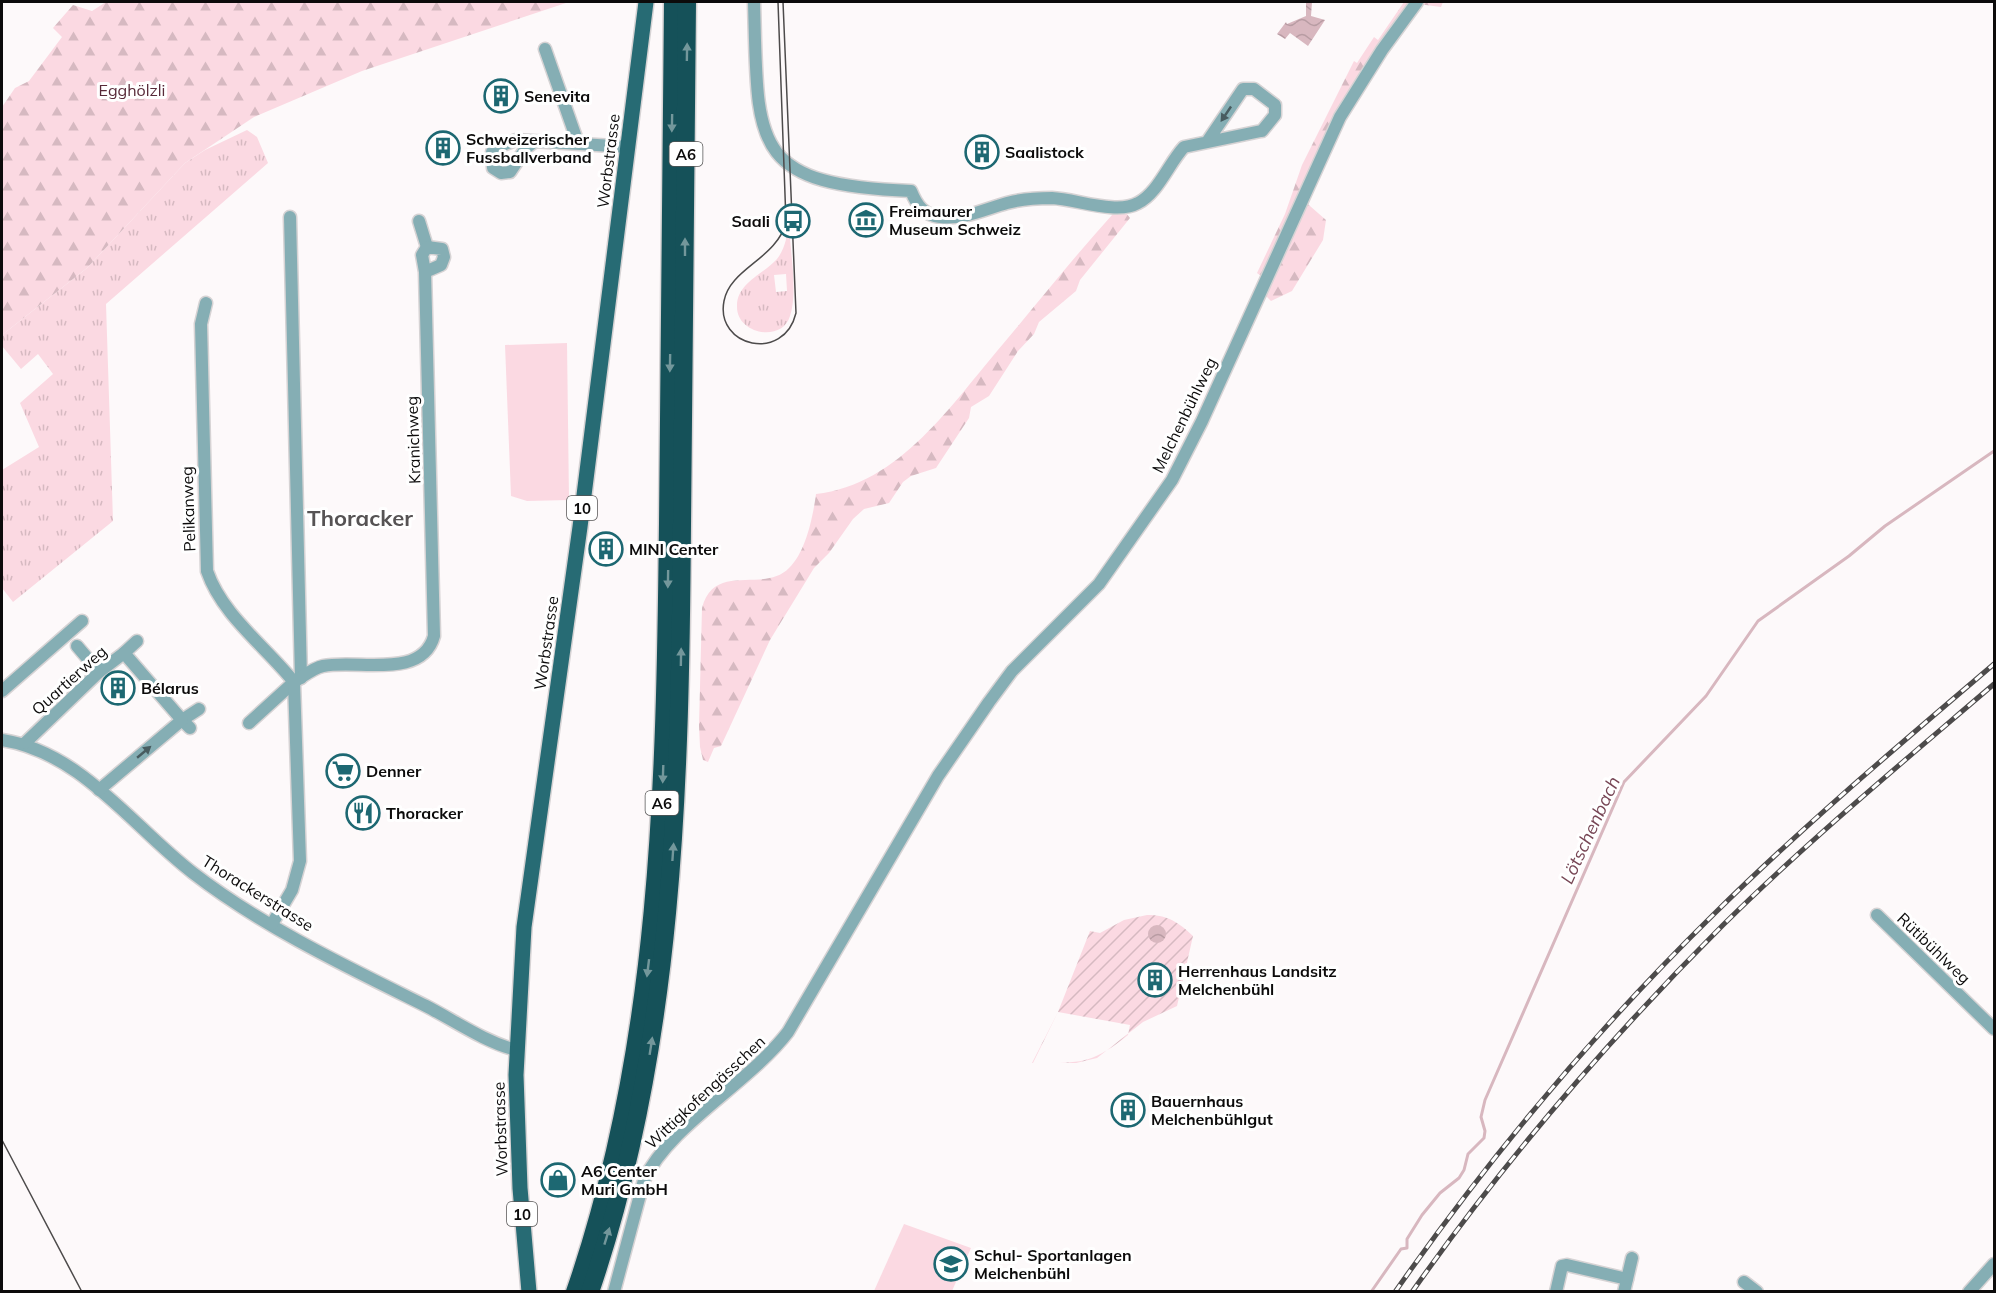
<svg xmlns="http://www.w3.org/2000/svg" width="1996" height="1293" viewBox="0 0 1996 1293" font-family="Mulish,sans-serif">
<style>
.grass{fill:url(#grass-tufts);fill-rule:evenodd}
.forest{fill:url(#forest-firs)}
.park{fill:#fbd9e2}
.garden{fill:url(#garden-furrows);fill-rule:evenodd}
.water{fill:url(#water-waves)}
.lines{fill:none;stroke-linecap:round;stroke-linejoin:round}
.stream{stroke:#d8b7bf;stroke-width:3}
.minor-casing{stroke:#d6d3d4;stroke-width:15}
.major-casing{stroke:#d6d3d4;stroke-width:18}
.highway-casing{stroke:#d6d3d4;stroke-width:21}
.minor{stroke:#85aeb4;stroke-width:12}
.major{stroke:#276b74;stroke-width:15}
.highway{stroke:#155159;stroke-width:18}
.tram{stroke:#4d4b4b;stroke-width:1.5}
.rail-casing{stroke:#4d4b4b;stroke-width:5}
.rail{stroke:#fff;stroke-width:3;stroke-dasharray:9;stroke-linecap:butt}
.oneway{fill:#73979b}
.oneway2{fill:#485c60}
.labels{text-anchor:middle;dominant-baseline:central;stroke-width:6;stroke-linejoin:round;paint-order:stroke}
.shield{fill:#fff;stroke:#555454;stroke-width:1.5}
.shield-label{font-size:15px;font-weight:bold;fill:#0c0b0b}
.park-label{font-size:16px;fill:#582a39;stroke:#fff}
.poi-label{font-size:16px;font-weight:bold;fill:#0c0b0b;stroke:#fff;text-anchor:start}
.street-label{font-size:16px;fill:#0c0b0b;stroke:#fff}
.water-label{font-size:18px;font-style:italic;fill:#774655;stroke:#fff}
.district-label{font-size:22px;font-weight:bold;fill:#565354;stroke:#fff}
</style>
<defs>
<pattern id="grass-tufts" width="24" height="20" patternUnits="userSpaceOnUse" patternTransform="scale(1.5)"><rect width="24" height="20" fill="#fbd9e2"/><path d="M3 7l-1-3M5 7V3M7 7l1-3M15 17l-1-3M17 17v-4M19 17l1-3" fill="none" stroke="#d6b9c1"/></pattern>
<pattern id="forest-firs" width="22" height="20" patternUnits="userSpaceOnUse" patternTransform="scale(1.5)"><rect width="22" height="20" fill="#fbd9e2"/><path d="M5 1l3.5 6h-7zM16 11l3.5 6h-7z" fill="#d6b9c1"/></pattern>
<pattern id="garden-furrows" width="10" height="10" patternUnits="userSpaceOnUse" patternTransform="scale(1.5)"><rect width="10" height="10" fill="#fbd9e2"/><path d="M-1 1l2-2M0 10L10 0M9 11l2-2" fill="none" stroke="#d6b9c1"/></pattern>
<pattern id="water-waves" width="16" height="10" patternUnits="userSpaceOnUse" patternTransform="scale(1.5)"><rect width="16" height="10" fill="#d8b7bf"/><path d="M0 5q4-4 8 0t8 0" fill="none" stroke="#b89ca3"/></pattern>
</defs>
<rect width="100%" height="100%" fill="#fdf9fa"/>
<!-- grass -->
<g class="grass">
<path d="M 247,130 L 257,137 L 268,163 L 106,304 L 113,521 L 13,602 L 2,588 L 2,470 L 39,447 L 20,403 L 53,374 L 38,354 L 21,369 L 2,346 L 2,335 L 87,268 L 185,163 L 205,150 Z"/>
<path d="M 789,224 C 790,250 798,293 790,316 C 782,343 737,334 737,307 C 736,283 764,274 777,259 C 785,249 787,236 789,224 ZM 786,274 L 787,291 L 776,292 L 774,275 Z"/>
</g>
<!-- forest -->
<g class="forest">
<path d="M 106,2 L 569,2 L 362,71 L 254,117 L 185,163 L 87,268 L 2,335 L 2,107 L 15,88 L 29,81 L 62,37 L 53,28 L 73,5 L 92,11 Z"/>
<path d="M 1404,2 L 1443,2 L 1441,7 L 1418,4 L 1381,50 L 1302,199 L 1326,220 L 1323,240 L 1292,291 L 1271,301 L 1265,295 L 1268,281 L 1257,273 L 1285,214 L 1302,165 L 1354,61 L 1357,63 L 1374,37 L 1378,40 Z"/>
<path d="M 1113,208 L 1123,209 L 1130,218 L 1080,280 L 1076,291 L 1039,322 L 1034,334 L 1018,351 L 989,396 L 971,407 L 969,418 L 936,468 L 911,476 L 903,482 L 889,503 L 864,509 L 853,519 L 829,553 L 814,568 L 770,640 L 721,746 L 714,748 L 708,762 L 703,760 L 700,747 L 699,726 L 702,608 C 714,561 764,594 789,568 C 806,552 813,516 816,494 C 900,485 953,402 1003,344 C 1039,301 1074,257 1112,215 Z"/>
</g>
<!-- park -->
<g class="park">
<path d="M 567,343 L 569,500 L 527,501 L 511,496 L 505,345 Z"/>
<path d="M 904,1224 L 971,1248 L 952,1291 L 874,1291 Z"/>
</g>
<!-- garden -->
<path class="garden" d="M 1147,915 C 1168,915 1178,922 1193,936 L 1177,1006 L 1143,1022 L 1097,1058 L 1076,1063 L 1032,1063 L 1058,1012 L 1090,931 L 1100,933 L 1124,920 ZM 1058,1012 L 1130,1025 L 1128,1035 C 1091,1065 1079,1063 1033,1063 Z"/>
<!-- water -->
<g class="water">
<path d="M 1306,2 L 1312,2 L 1311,16 L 1325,20 L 1308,46 L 1290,33 L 1285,39 L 1277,34 L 1286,22 L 1287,24 L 1306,16 Z"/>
<circle cx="1157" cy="934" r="9"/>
</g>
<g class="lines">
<!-- stream -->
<path class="stream" d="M 1371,1292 L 1401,1249 L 1407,1248 L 1407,1239 L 1422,1215 L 1440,1193 L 1459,1178 L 1464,1170 L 1468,1154 L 1484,1138 L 1485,1131 L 1481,1117 L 1485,1100 L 1624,782 L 1706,696 L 1758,621 L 1849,556 L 1885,526 L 1994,451"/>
<defs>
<g id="minor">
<path d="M 754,2 C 758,144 749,185 911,191 C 917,206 924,215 940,217 C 963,220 985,209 1007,203 C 1022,199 1037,198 1052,198 C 1076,199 1117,215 1138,203 C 1158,193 1169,163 1184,147 L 1261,131 L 1262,131 L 1275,115 L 1275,105 L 1254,89 L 1243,89 L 1207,142"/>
<path d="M 545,49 L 578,143"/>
<path d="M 534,142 L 526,148 L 510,172 L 501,173 L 493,168 L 492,152 L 497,147 L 516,140 L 629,147"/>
<path d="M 290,217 L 301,678"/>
<path d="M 419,221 L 427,247"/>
<path d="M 206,303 L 201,324 L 207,571 C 222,615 265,646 294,682 L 249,723"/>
<path d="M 77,646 L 99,672"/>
<path d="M 124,653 L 137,641"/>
<path d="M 2,691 L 82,621"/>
<path d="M 190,728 L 182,720 L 199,709"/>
<path d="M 2,740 C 81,752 132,826 193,873 C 263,927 347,967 426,1006 C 455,1021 485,1042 516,1050"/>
<path d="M 25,743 L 99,672 L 124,653 L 182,720 L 99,790"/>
<path d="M 1877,915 L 1994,1029"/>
<path d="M 272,924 L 292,890 L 300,861 L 294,682 C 304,676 313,668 323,666 C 357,659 422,680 434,636 L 425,272 L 441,265 L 444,257 L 442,249 L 427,247 L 422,255 L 425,272"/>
<path d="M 1744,1282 L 1757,1292"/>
<path d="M 614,1292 L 644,1180 C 670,1125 749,1083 788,1032 L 938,776 L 989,702 L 1012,671 L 1099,584 L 1172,480 L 1202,421 L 1340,117 L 1382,50 L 1417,2"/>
<path d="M 1556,1292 L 1562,1266 L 1567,1265 L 1627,1279"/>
<path d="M 1624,1292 L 1632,1258"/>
<path d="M 1969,1292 L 1994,1264"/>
</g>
<path id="major" d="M 529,1292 L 520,1188 L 516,1075 L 524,927 L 580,527 L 646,2"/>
<g id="highway">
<path d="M 575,1292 C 661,1043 665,784 668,524 C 670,350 672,176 673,2"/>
<path d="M 590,1292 C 675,1043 680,783 682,524 C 684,350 686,176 687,2"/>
</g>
</defs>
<!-- minor casing -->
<use href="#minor" class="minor-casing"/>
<!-- major casing -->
<use href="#major" class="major-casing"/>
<!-- highway casing -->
<use href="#highway" class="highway-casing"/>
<!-- minor -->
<use href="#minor" class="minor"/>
<!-- major -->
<use href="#major" class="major"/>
<!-- highway -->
<use href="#highway" class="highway"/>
<!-- tram -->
<g class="tram">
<path d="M 778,2 L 786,222 C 777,259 730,268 724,301 C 715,347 784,363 796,313 L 783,2"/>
<path d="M 2,1140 L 82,1292"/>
</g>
<defs>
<g id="rail">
<path d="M 1395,1292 C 1490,1156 1596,1030 1714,914 C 1803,826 1899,745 1994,664"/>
<path d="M 1412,1292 C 1505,1160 1610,1038 1723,925 C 1809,840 1903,762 1994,684"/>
</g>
</defs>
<!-- rail casing -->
<use href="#rail" class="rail-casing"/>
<!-- rail -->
<use href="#rail" class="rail"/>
</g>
<!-- one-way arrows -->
<defs><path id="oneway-solid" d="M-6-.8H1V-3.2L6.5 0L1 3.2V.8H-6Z" transform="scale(1.5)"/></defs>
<g class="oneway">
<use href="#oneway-solid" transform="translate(687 52) rotate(-89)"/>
<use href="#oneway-solid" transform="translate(672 123) rotate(91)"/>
<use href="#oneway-solid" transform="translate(685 247) rotate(-90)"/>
<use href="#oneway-solid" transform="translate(670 363) rotate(91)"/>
<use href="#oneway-solid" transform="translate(668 579) rotate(91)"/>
<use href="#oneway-solid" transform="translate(681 657) rotate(-89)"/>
<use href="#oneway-solid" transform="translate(663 774) rotate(92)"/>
<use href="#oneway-solid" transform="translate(673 852) rotate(-86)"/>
<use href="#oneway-solid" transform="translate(648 968) rotate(97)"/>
<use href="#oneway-solid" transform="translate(651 1046) rotate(-81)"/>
<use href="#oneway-solid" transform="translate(607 1236) rotate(-73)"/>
</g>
<g class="oneway2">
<use href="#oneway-solid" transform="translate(1226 114) rotate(124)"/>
<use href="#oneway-solid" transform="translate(144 752) rotate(-40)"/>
</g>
<!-- icons -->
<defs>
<symbol id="building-ring" viewBox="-11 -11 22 22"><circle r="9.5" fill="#fff" stroke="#1d6872" stroke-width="1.5"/><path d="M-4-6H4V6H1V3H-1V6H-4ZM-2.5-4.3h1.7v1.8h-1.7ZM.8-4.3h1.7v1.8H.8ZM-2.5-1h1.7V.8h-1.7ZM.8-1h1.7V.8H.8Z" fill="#1d6872"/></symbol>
<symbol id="museum-ring" viewBox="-11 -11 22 22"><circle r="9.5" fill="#fff" stroke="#1d6872" stroke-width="1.5"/><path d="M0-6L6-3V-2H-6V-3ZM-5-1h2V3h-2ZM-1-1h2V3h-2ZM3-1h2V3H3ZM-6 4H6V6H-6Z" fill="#1d6872"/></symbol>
<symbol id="bus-ring" viewBox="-11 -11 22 22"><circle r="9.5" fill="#fff" stroke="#1d6872" stroke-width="1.5"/><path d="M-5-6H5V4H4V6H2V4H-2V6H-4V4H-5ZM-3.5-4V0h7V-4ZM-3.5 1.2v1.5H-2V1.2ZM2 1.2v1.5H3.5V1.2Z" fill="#1d6872"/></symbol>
<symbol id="supermarket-ring" viewBox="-11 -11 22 22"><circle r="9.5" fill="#fff" stroke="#1d6872" stroke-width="1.5"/><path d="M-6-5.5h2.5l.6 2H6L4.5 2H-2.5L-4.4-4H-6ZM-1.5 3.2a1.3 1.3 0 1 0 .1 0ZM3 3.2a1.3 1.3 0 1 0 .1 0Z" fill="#1d6872"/></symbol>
<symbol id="restaurant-ring" viewBox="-11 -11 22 22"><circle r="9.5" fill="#fff" stroke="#1d6872" stroke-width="1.5"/><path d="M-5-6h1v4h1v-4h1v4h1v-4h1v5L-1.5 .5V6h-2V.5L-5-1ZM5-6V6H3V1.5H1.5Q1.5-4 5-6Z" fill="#1d6872"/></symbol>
<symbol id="shop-ring" viewBox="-11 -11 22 22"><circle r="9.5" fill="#fff" stroke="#1d6872" stroke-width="1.5"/><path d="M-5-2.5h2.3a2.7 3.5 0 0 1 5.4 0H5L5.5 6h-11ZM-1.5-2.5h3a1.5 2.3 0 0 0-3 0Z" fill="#1d6872"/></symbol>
<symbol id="school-ring" viewBox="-11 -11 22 22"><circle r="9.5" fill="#fff" stroke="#1d6872" stroke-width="1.5"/><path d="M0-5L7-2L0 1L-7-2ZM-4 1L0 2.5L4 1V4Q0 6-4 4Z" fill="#1d6872"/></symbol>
</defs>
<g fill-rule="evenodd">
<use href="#building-ring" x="482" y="77" width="38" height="38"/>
<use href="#building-ring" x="424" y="129" width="38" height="38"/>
<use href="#building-ring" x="963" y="133" width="38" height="38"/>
<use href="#museum-ring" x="847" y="201" width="38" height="38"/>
<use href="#bus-ring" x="774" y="202" width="38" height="38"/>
<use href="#building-ring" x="587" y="530" width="38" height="38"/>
<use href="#building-ring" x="99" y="669" width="38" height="38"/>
<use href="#supermarket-ring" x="324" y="752" width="38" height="38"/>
<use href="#restaurant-ring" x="344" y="794" width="38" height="38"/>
<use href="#building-ring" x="1136" y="961" width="38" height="38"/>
<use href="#building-ring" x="1109" y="1091" width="38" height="38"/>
<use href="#shop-ring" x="539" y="1161" width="38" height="38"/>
<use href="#school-ring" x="932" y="1245" width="38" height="38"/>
</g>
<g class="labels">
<!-- shield labels -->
<g class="shield">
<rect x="669.5" y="142" width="33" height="24" rx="4.5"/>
<rect x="567" y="496" width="30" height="24" rx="4.5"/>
<rect x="645.5" y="791" width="33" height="24" rx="4.5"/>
<rect x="507" y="1202" width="30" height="24" rx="4.5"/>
</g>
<g class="shield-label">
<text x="686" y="154">A6</text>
<text x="582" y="508">10</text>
<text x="662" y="803">A6</text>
<text x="522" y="1214">10</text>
</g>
<!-- park labels -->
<g class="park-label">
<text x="132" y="90">Egghölzli</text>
</g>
<!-- poi labels -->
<g class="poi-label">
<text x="524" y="96">Senevita</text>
<text x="466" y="139">Schweizerischer<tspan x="466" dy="18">Fussballverband</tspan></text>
<text x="1005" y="152">Saalistock</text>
<text x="889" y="211">Freimaurer<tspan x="889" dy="18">Museum Schweiz</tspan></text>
<text x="770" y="221" text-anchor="end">Saali</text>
<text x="629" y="549">MINI Center</text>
<text x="141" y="688">Bélarus</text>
<text x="366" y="771">Denner</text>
<text x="386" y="813">Thoracker</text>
<text x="1178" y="971">Herrenhaus Landsitz<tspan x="1178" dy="18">Melchenbühl</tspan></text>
<text x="1151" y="1101">Bauernhaus<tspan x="1151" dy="18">Melchenbühlgut</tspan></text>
<text x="581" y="1171">A6 Center<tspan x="581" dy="18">Muri GmbH</tspan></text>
<text x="974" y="1255">Schul- Sportanlagen<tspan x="974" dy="18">Melchenbühl</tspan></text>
</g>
<!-- street labels -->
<g class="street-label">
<text transform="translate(608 161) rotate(-83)">Worbstrasse</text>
<text transform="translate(1184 415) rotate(-64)">Melchenbühlweg</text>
<text transform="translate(413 440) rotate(-92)">Kranichweg</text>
<text transform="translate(188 509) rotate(-92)">Pelikanweg</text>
<text transform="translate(546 643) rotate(-82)">Worbstrasse</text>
<text transform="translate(69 680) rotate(-42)">Quartierweg</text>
<text transform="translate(258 893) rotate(32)">Thorackerstrasse</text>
<text transform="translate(1934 948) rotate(44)">Rütibühlweg</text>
<text transform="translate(705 1092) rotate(-43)">Wittigkofengässchen</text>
<text transform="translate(500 1129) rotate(-92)">Worbstrasse</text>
</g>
<!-- water labels -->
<g class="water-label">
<text transform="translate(1590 830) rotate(-65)">Lötschenbach</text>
</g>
<!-- district labels -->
<g class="district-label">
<text x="360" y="518">Thoracker</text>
</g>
</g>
<!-- border -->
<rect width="1996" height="1293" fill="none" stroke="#0c0b0b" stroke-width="6"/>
</svg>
